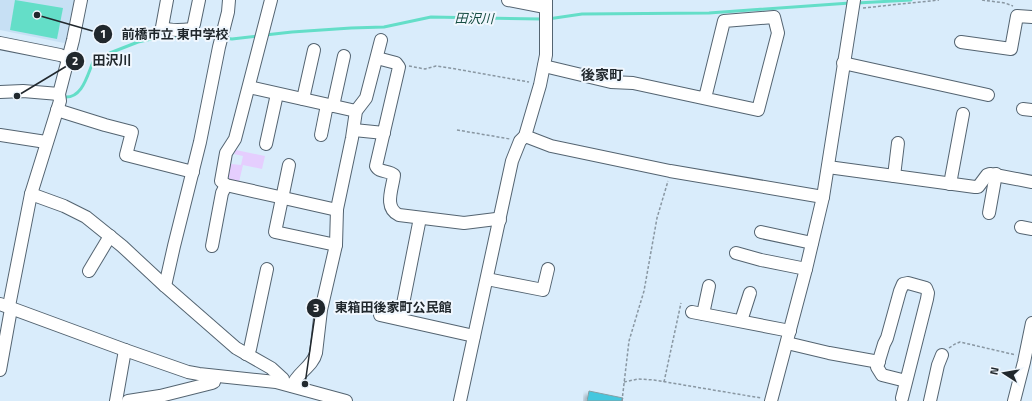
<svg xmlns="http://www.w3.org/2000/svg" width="1032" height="401" viewBox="0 0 1032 401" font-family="'Titillium Web','Noto Sans JP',sans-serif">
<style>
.built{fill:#c7e0f4}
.green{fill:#e5cefe}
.water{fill:#64dec8}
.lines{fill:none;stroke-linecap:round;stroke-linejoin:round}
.stream{stroke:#64dec8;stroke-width:3}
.building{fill:#45c7de;stroke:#869fa4;filter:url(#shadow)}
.minor-casing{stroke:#546471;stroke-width:14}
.path{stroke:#8997a2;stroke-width:1.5;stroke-dasharray:3 2;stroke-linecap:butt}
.minor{stroke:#fff;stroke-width:12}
.labels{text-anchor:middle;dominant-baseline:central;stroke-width:4;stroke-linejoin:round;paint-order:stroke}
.water-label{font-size:13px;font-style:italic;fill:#184e44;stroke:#f0f7fe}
.quarter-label{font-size:14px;font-weight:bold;fill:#21282d;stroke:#f0f7fe}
.leader{fill:none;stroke:#21282d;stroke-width:1.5}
.callout-dot{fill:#21282d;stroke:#f0f7fe;stroke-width:1.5}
.mark-label{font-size:12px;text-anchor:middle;font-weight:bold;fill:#fff}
.callout-label{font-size:13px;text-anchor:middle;font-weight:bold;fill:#21282d;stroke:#f0f7fe;stroke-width:4;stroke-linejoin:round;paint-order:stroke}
</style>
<defs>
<filter id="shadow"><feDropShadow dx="-3.5" dy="3.5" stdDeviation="2" flood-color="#0004"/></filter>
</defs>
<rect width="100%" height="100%" fill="#d9ecfb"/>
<!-- built -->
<path class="built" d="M 0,0 L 77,0 L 68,41 L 64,43 L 0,30 Z"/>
<!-- green -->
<path class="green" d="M 236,150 L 265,156 L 262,169 L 243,165 L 239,182 L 230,180 L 228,176 L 231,164 L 241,165 L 243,156 L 234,154 Z"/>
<!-- water -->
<path class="water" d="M 15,0 L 63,8 L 57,39 L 10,30 Z"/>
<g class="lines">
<!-- stream -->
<g class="stream">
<path d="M 857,3 L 911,0"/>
<path d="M 548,19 L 582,14 L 709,13 L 850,3"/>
<path d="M 265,35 L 292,32 L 351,28 L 384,27 L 431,17 L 542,19"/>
<path d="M 224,38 L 232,39 L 258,36"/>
<path d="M 64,97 C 82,99 87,76 93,62 L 97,58 L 138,42 L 156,38 L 218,37"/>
</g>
</g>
<!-- building -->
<path class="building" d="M 589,391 L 623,398 L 622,401 L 587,401 Z"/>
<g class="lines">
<defs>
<g id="minor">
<path d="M 167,0 L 162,27 C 169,31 184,30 192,29 L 194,24 L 199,0"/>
<path d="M 271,0 L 235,139 L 226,153 L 221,181 L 226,185 C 263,193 300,202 337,210"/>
<path d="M 508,0 L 545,7"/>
<path d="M 961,42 L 1011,49 L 1017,16 L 1032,17"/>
<path d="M 0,43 L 60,55 L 68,58"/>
<path d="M 377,58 L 396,63 L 399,67 L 376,166 C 379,173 389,170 394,175 C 393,187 383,208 399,215 L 464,223 L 496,219 L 500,220"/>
<path d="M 843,63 L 988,95"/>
<path d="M 544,66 L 611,82 L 633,83 L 758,110 L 778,33 L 774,17 L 724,21 L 705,98"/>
<path d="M 249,87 L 356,111"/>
<path d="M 0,92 L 23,91 L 59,94"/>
<path d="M 303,99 L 314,50"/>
<path d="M 333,106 L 344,56"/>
<path d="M 1023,109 L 1032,110"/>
<path d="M 57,110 L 105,125 L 132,132 L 126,155 L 193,172"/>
<path d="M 354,130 L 384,133"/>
<path d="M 0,135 L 46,142"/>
<path d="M 321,135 L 327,105"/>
<path d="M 525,136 L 551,146 L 670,171 L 823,197"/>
<path d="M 266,144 L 277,94"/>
<path d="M 289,165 L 275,232 L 336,245"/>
<path d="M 828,167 L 975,187 L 978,187 L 987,175 L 990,174 L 1032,182"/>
<path d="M 894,176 L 898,143"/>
<path d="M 950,184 L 963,114"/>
<path d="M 31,194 L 64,206 L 86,217 L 122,246 L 165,286 L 236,348 L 271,368 L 283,379 L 282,383"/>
<path d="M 989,213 L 996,174"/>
<path d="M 1021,227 L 1032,229"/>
<path d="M 761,232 L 812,243"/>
<path d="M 212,246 L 222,193 L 226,185"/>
<path d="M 736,253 L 761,260 L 806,269"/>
<path d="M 89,271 L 110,236"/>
<path d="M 487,279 L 543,290 L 548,269"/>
<path d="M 165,286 L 174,246 L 200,142 L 219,47 L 228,12 L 229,0"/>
<path d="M 0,304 L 125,350 L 188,372 L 199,374 L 276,382 L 346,401"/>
<path d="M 9,306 L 31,194 L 60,101 L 59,94 L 73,40 L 81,0"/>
<path d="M 692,312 L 790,331"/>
<path d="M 703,314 L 709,286"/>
<path d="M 380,315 L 474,336"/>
<path d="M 400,319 L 420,218"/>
<path d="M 741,321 L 750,293"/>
<path d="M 787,343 L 829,353 L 879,362"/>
<path d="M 246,354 L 250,349 L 267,269"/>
<path d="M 0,370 L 11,309"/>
<path d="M 292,386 C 297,373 313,366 316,353 L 321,310 L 336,245 L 337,209 L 352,138 L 356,111 L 366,98 L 381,40"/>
<path d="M 902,398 L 927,299 L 928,293 L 926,288 L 908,283 L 903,284 L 900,291 L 887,338 L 884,344 L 877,367 L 882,375 L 906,381"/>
<path d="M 116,401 L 125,350"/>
<path d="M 128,401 L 160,396 L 212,383 L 214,382 L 215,376"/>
<path d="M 460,401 L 512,161 L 520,141 L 525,136 L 540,85 L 546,55 L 546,0"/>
<path d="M 771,401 L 806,269 L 823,197 L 854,0"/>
<path d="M 930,401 L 938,365 L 942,355"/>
<path d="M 1014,401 L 1024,362 L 1032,323"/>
</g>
</defs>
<!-- minor casing -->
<use href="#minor" class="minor-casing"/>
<!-- path -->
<g class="path">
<path d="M 982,0 L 1005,3 L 1013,6"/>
<path d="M 863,8 L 939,0"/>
<path d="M 409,66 L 425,69 L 436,66 L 456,69 L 529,82"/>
<path d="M 457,130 L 510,139"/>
<path d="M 949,348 L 955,344 L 960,342 L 1016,355"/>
<path d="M 624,382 L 638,379 L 654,380 L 761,398"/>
<path d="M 664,382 L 681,303"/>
<path d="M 622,401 L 629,341 L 644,291 L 657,218 L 668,181"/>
</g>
<!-- minor -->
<use href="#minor" class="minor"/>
</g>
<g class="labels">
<!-- water labels -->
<g class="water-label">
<text transform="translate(474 18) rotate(1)">田沢川</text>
</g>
<!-- quarter labels -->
<g class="quarter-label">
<text x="602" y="74">後家町</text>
</g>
</g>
<!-- callouts -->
<path class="leader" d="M37 15L103 34M17 96L75 61M305 384L316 308"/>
<g class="callout-dot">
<circle cx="37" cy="15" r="4"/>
<circle cx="17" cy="96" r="4"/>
<circle cx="305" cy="384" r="4"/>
<circle cx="103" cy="34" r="10"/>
<circle cx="75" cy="61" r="10"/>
<circle cx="316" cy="308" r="10"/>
</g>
<g class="mark-label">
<text x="103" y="38">1</text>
<text x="75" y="65">2</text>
<text x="316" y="312">3</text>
</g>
<g class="callout-label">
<text x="175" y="39">前橋市立 東中学校</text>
<text x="112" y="65">田沢川</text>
<text x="393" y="312">東箱田後家町公民館</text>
</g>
<!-- north arrow -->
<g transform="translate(1004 373) rotate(282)" stroke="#f0f7fe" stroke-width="3" paint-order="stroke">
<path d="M0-3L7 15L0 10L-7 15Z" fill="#21282d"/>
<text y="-6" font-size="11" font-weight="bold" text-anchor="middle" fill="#21282d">N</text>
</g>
</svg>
